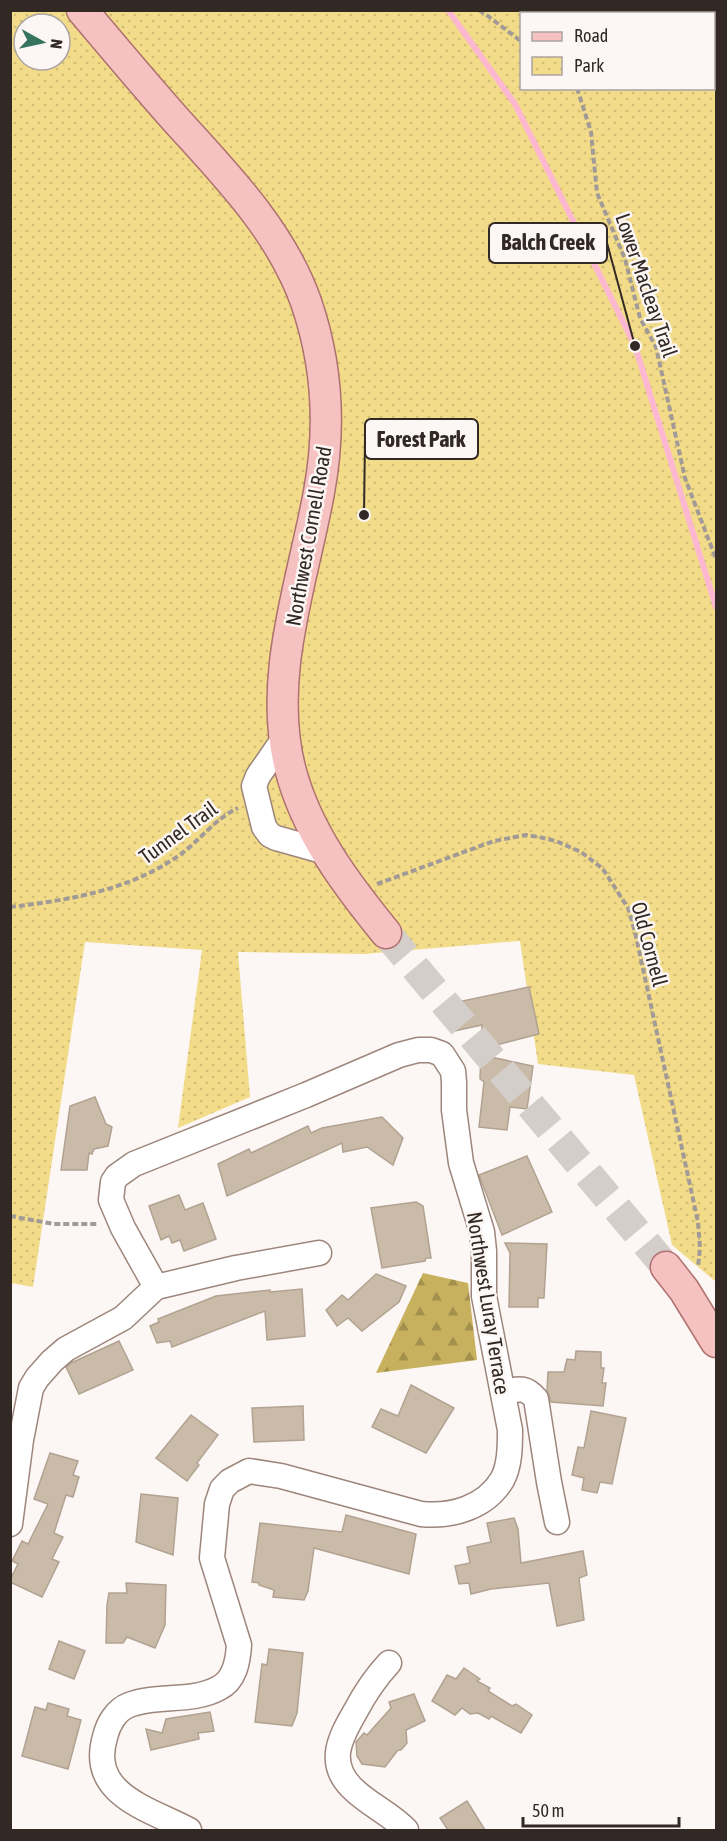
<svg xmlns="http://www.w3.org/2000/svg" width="727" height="1841" viewBox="0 0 727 1841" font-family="'Asap Condensed',sans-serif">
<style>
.forest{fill:url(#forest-firs)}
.park{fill:url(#park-dots);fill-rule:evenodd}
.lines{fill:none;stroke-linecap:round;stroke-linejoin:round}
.stream{stroke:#fdb8d1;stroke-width:6}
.building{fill:#cabaa8;stroke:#b2a291;stroke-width:1.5}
.major-tunnel{stroke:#d4cecb;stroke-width:30;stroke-dasharray:30 15;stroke-linecap:butt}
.minor-casing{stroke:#9d867c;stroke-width:27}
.major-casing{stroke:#ae716f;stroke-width:33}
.path{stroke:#a19a97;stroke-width:4;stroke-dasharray:6 3;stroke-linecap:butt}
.minor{stroke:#fff;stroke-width:24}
.major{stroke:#f6c1c1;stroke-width:30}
.labels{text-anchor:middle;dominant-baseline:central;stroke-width:5;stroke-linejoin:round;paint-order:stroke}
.street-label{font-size:21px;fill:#322824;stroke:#fcf7f5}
.leader{fill:none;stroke:#322824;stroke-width:2}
.callout-dot{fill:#322824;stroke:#fcf7f5;stroke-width:2}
.callout{fill:#fcf7f5;stroke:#322824;stroke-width:2}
.callout-label{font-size:22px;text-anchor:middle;font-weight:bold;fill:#322824}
</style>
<defs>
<pattern id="forest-firs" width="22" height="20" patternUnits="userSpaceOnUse" patternTransform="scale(1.5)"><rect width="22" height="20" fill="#c8b15e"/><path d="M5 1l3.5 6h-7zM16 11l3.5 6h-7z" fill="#a3904d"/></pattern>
<pattern id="park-dots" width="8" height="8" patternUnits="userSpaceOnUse" patternTransform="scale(1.5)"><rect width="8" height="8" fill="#f3dc89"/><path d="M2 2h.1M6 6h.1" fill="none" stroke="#d1bd76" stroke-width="1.8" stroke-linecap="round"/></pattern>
</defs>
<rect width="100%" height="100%" fill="#fcf7f5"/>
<!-- forest -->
<path class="forest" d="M 423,1273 L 468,1283 L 477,1360 L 376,1373 Z"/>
<!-- park -->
<path class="park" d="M 11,11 L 716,11 L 716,1282 L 672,1245 L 634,1075 L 538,1064 L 520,941 L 364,954 L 238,952 L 250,1097 L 178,1128 L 202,950 L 85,942 L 33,1287 L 11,1283 ZM 522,14 L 714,14 L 714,88 L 522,88 ZM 24,24 L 60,24 L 60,60 L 24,60 Z"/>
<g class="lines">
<!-- stream -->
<path class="stream" d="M 448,10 L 515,104 L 635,346 L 716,607"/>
</g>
<!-- building -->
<g class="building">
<path d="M 529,987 L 539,1034 L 481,1049 L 482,1025 L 454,1031 L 448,1004 Z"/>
<path d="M 481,1055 L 533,1066 L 527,1109 L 510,1107 L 507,1130 L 479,1127 L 484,1082 L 480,1079 Z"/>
<path d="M 95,1097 L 106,1124 L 112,1127 L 108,1146 L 94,1149 L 92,1154 L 89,1153 L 87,1170 L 61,1170 L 70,1106 Z"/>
<path d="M 382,1117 L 403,1138 L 393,1165 L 367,1147 L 343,1152 L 342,1143 L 227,1196 L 218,1164 L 249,1149 L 251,1153 L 308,1126 L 311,1133 L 322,1128 Z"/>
<path d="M 527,1156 L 552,1212 L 502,1235 L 479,1175 Z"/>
<path d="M 179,1195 L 185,1210 L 203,1203 L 216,1239 L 184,1251 L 180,1240 L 172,1243 L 169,1236 L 161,1240 L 149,1206 Z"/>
<path d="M 416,1202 L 423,1206 L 431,1258 L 426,1258 L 425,1261 L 382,1268 L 371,1208 Z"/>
<path d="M 505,1243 L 547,1244 L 544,1298 L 538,1298 L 538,1307 L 509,1307 L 510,1253 Z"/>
<path d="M 376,1274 L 406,1286 L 399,1302 L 362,1331 L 348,1318 L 337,1326 L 326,1310 L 342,1295 L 348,1300 Z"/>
<path d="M 302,1289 L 305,1336 L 267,1340 L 265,1311 L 172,1347 L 170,1341 L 157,1343 L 150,1326 L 159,1322 L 158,1319 L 216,1296 L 270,1290 L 270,1292 Z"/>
<path d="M 119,1341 L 133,1370 L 79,1394 L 66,1367 L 71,1363 Z"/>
<path d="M 576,1351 L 601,1352 L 601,1368 L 604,1368 L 602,1383 L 606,1383 L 603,1406 L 551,1402 L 547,1390 L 548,1372 L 564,1372 L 567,1359 L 575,1360 Z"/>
<path d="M 411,1385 L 454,1408 L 426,1453 L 372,1427 L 381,1409 L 398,1416 Z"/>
<path d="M 303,1406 L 304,1440 L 254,1442 L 252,1408 Z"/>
<path d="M 591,1411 L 626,1418 L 612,1484 L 600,1482 L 597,1493 L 582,1490 L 584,1478 L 572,1475 L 578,1447 L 584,1448 Z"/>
<path d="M 191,1415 L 218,1435 L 197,1463 L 199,1465 L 187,1481 L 156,1458 Z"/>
<path d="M 50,1453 L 78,1461 L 73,1475 L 79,1477 L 73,1497 L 66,1495 L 54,1533 L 63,1537 L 52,1559 L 59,1562 L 42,1597 L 10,1582 L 10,1580 L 18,1564 L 12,1561 L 22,1541 L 28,1544 L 48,1504 L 34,1499 Z"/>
<path d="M 141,1494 L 178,1498 L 173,1555 L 136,1542 Z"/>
<path d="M 346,1515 L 416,1534 L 409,1574 L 314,1548 L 308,1591 L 304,1600 L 273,1597 L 274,1590 L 259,1585 L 259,1583 L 252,1582 L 260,1523 L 342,1532 Z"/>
<path d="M 514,1518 L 518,1529 L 521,1563 L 583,1551 L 587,1575 L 579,1578 L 584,1620 L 557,1626 L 549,1583 L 491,1589 L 471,1594 L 469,1583 L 459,1584 L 455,1566 L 470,1563 L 467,1547 L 491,1542 L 487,1523 Z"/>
<path d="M 126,1583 L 166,1585 L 165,1625 L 155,1648 L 127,1637 L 123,1643 L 106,1643 L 107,1605 L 109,1593 L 127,1593 Z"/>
<path d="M 59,1641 L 85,1651 L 74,1679 L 49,1669 Z"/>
<path d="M 269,1649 L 303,1653 L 297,1713 L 292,1726 L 255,1722 L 262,1664 L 267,1665 Z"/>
<path d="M 464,1668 L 480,1679 L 477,1681 L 490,1688 L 488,1691 L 512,1706 L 516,1704 L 532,1715 L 521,1733 L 491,1716 L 489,1719 L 478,1713 L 470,1714 L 462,1708 L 455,1715 L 432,1701 L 447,1675 L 456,1679 Z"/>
<path d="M 414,1694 L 425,1721 L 406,1730 L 407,1743 L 401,1750 L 398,1750 L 385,1767 L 362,1764 L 357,1756 L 356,1742 L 364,1733 L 367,1735 L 391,1708 L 389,1702 Z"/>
<path d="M 48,1703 L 69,1709 L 67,1716 L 81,1720 L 68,1769 L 22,1756 L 35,1707 L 46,1710 Z"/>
<path d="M 210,1712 L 214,1731 L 198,1733 L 199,1739 L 151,1750 L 146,1729 L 162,1733 L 166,1719 Z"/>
<path d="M 467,1801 L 485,1830 L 448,1830 L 440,1818 Z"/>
</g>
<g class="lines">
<!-- major-tunnel -->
<path class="major-tunnel" d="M 386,933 L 666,1267"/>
<defs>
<g id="minor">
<path d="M 285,737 L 258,776 L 254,786 L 264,827 L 270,835 L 276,838 L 326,852"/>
<path d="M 156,1287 L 123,1228 L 111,1200 L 113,1182 L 117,1176 L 134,1164 L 306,1095 L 399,1055 L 418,1050 L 431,1050 L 442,1054 L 453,1071 L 454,1082 L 454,1110 L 461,1163 L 482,1232 L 484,1251 L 484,1296 L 510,1430 C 510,1446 510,1466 502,1480 C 485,1508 451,1517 421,1514 L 281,1476 L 249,1471 L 230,1481 L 222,1489 L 217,1504 L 212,1558 L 239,1645 C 238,1661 235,1680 219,1688 C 192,1703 157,1694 129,1705 C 116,1710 108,1724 105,1737 C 88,1795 150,1809 189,1830"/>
<path d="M 503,1392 C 519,1389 525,1386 536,1399 L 549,1482 L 557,1522"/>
<path d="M 10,1524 L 21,1440 L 31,1388 L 37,1378 L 52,1361 L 66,1349 L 123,1318 L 156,1287 L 236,1268 L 319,1253"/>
<path d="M 389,1663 C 374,1679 365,1693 355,1712 C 340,1738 327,1762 351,1787 C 367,1804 390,1813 406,1830"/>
</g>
<g id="major">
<path d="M 82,10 C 114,48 145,85 177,121 C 226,175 281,231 306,302 C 327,363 331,428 319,492 C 303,581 267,676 290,768 C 306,831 346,884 386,933"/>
<path d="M 666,1267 L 684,1290 L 716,1342"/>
</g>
</defs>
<!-- minor casing -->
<use href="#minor" class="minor-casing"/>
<!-- major casing -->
<use href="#major" class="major-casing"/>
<!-- path -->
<g class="path">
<path d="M 479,10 L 488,16 L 522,42"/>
<path d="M 577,88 L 591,132 L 597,193 L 625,259 L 640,318 L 656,347 L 685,478 L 716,559"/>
<path d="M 377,884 L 494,841 L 526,835 L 539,837 L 556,841 L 581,852 L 603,869 L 628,908 L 635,932 L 698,1222 L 700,1248 L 698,1267"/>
<path d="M 10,907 C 70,900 131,890 181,854 C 200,840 216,818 238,808"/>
<path d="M 10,1216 L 54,1224 L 99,1224"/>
</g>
<!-- minor -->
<use href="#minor" class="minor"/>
<!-- major -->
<use href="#major" class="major"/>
</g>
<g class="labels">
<!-- street labels -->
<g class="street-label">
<text transform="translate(647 285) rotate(71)">Lower Macleay Trail</text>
<text transform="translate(308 536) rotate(-80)">Northwest Cornell Road</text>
<text transform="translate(178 832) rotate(-36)">Tunnel Trail</text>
<text transform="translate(650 944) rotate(75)">Old Cornell</text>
<text transform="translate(489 1303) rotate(81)">Northwest Luray Terrace</text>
</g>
</g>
<!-- callouts -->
<path class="leader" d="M635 346L607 243M364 515L365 439"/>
<g class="callout-dot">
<circle cx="635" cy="346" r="6"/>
<circle cx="364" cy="515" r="6"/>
</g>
<g class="callout">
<rect x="489" y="223" width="118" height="40" rx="6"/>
<rect x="365" y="419" width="113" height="40" rx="6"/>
</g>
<g class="callout-label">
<text x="548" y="250">Balch Creek</text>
<text x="421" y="447">Forest Park</text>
</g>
<!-- border -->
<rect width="727" height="1841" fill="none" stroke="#322824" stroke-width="24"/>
<!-- legend -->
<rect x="520" y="12" width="195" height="78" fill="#fcf7f5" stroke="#aba4a1" stroke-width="1.5"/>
<rect x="532" y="32" width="30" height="9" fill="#f6c1c1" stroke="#aba4a1" stroke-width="1.5"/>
<text x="574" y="42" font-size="18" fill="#322824">Road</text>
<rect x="532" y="57" width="30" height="18" fill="url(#park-dots)" stroke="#aba4a1" stroke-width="1.5"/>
<text x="574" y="72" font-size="18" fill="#322824">Park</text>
<!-- north arrow -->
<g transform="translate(42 42) rotate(98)"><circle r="28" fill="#fcf7f5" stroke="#aba4a1" stroke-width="1.5"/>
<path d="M0-4.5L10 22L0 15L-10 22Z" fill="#377460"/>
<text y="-9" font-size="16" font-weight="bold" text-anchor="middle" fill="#322824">N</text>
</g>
<!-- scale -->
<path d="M523 1817v9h156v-9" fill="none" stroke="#322824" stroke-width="3"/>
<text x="532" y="1817" font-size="18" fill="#322824" stroke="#fcf7f5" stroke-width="4.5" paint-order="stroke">50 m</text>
</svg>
